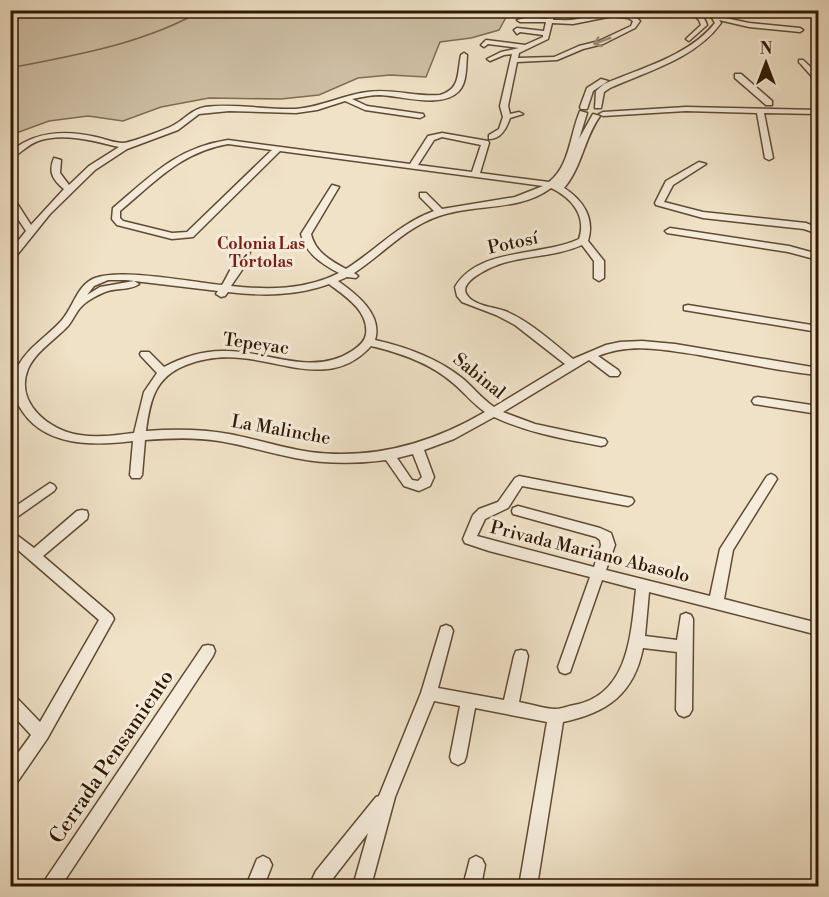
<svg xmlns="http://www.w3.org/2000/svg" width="829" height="897" viewBox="0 0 829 897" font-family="'Libre Bodoni',serif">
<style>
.green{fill:#cfc0a6;stroke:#806c54;stroke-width:1.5}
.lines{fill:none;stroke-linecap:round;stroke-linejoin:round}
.stream{stroke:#7c6850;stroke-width:1.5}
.minor-casing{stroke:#604a33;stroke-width:3}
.minor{fill:#f5ecdb;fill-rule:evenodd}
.oneway{stroke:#9c8d79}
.labels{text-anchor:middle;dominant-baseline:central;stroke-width:6;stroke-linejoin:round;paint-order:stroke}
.far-neighbourhood-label{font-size:16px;font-weight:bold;fill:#7a1f14;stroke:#f5ecdb}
.street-label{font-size:18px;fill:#301802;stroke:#f5ecdb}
.near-street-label{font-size:21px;fill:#301802;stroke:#f5ecdb}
</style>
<rect width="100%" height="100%" fill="#f0e2c7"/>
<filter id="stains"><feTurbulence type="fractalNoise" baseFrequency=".00333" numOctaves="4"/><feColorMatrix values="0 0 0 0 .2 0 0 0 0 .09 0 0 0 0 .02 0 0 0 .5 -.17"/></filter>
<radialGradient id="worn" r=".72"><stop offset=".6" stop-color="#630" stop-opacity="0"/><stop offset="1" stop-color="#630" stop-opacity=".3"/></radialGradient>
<!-- green -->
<path class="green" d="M 11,10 L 512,10 L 512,11 L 509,12 L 499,30 L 471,38 L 440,42 L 426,77 L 390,75 L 358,78 L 319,95 L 281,99 L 209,98 L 161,107 L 123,121 L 88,116 L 49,121 L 11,135 Z"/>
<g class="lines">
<!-- stream -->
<path class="stream" d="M 10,68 C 77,55 143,44 203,10"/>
<defs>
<g id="minor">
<path d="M 554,10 L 563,10 L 554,16 L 553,20 L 560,20 C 586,23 618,1 640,21 L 635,28 L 603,44 L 583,49 L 557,60 L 517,62 L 508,106 L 510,114 L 519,112 L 523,114 L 510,118 C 506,129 501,139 489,139 L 489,135 L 499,129 L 503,117 L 500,106 L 512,54 L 504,55 L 490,61 L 487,59 L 501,52 L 519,48 L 488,44 L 484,47 L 481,45 L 486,40 L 525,45 L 543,37 L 543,35 L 520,32 L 517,34 L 514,30 L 517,28 L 544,31 L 546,22 L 520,22 L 517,20 L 530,17 L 547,19 L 549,14 ZM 613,16 L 628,18 L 633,21 L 631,26 L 599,41 L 579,46 L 554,57 L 518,58 L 519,53 L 548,39 L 552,23 L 573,24 Z"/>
<path d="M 688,10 C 698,10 704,16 707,25 L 689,41 L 686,39 L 687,38 L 701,25 L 699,20 Z"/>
<path d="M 699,10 L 707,10 L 716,16 L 749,23 L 800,28 L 803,30 L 800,32 L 749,27 L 719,20 L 721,23 C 696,58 648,71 610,88 L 604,92 L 601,108 L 595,108 L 596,91 L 604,84 C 641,68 689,56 715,23 L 712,18 Z"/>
<path d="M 464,53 L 467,55 C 466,66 467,83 459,91 C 442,109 402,96 380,95 C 371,95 362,97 352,99 L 367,106 L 423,114 L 424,116 L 420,118 L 365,110 L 345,101 L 317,110 L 296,113 L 229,111 L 199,114 L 178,130 L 127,149 L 95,170 L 50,214 L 13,260 L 10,261 L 10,251 L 26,231 L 10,207 L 10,197 L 13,197 L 31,225 L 64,189 C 53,180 48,172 54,158 L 61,160 L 60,173 L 69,185 L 89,166 L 119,147 C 94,141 63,132 38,141 C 27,145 20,154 10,159 L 10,152 C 35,131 65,130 96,137 C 105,139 114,143 123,143 C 130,143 167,129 174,125 C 186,118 191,110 205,107 C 235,103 266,110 296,109 C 321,107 343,95 367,92 C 391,88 416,97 440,95 C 461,89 457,73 461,55 Z"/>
<path d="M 799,60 L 803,60 L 818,74 L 818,80 L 815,80 L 799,62 Z"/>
<path d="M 735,74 L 741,74 L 772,101 L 772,105 L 766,105 L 735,78 Z"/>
<path d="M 601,79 L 608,81 L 593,91 L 587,109 L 581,109 L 580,107 L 587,88 Z"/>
<path d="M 686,107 L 818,110 L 818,114 L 764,113 L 773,158 L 769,160 L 765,158 L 757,113 L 686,111 L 603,116 L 599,114 L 603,112 Z"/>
<path d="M 580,111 L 587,113 L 579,139 L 593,114 L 600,116 C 584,138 582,167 564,188 C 583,200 595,218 588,241 L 604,261 L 604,278 L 599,281 L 594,278 L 594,261 L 582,245 C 555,257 527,255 500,264 C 491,267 457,282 467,295 C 474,306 494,307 505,311 C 531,322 552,342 573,359 L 606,345 L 620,342 L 642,341 L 675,344 L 818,368 L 818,375 C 779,371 739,362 699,355 C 665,350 631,342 598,356 L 618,370 L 620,373 L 618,376 L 610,376 L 589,360 L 503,412 L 535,424 L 605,439 L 607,442 L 605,445 L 601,446 C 565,439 528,433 494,417 L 454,439 L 424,450 L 434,477 L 430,486 L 419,491 L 404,486 L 386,460 C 356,464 325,464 295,458 C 269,453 244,445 219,441 C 195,437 170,438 145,440 L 142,475 L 140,478 L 132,478 L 130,475 L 133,441 C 92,446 42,447 19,406 C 12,393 12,379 18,366 C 28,347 48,336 62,320 C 74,306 77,285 95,278 C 121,268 192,282 222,285 C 228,276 241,246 248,242 L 253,245 L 242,270 L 231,286 C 268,290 305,290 339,273 C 322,264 306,254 301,234 L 332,185 L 339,187 L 311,234 C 315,252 331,261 346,269 C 376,250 400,223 434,211 L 420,197 L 420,193 L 426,193 L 442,209 L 515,197 L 543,186 L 280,151 L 193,237 L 172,239 L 117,225 L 112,219 L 113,208 C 151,176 176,148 228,140 L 410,164 L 428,136 L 442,133 L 488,141 L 489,143 L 480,173 L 549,182 C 570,166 570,134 580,111 ZM 442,137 L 481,145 L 472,172 L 418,165 L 434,140 ZM 228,144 L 272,150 L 187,232 L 172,233 L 123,221 L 120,218 L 120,211 C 155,182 181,152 228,144 ZM 551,188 C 572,198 587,216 579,239 C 541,257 479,247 455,287 L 457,296 L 462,302 L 496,315 L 515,325 L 565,364 L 494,407 C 482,399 473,387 462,378 C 437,358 406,347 375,340 C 383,314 356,294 338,281 L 347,277 L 356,278 L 358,276 L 354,273 C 383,254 406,227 439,216 C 475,203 519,212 551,188 ZM 108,280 L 126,280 L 218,291 L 216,294 L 221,297 L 225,296 L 228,292 C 263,296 296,296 329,284 C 345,296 369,311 366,334 C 365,342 358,347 352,351 C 312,377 268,351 226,351 C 205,350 182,357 164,367 L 149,352 L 141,352 L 140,354 L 141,356 L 157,373 L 144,392 L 134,433 C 116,435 98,438 80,435 C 50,431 14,403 28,369 C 36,351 55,340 68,326 C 73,320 76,312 81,307 C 86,301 101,293 108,291 C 118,288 131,290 139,284 L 134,281 L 100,287 L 87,295 L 94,286 ZM 371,346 C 401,353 430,363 453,383 C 464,392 473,404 485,412 C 430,444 373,460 310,452 C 282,448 256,439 229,434 C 202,429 174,429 146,431 C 150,400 155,377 186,365 C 204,358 222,356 241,358 C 287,362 333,388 371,346 ZM 413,454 L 422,477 L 418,481 L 412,480 L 397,458 Z"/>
<path d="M 699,162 L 706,164 L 673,185 L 664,202 L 703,212 L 806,223 L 818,228 L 818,234 L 804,229 L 703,218 L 656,205 L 655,203 L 666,181 Z"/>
<path d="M 670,228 L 789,246 L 818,254 L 818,260 L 788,252 L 667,233 L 665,231 Z"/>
<path d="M 688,305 L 818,326 L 818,332 L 684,310 L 684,306 Z"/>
<path d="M 758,397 L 818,406 L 818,414 L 754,404 L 752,401 L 754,398 Z"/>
<path d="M 771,474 L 775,476 L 777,479 L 733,550 L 724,599 L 818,623 L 818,635 L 649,592 L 645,636 L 677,640 L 681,615 L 686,613 L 691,615 L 693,619 L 692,710 L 689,715 L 684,717 L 679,715 L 676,710 L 677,652 L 643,648 C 634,694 607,713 563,722 L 537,886 L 519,886 L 547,722 L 475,708 L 466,757 L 464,762 L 458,765 L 452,762 L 450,757 L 460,706 L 434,701 L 395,797 L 371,886 L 353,886 L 368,833 L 327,886 L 309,886 L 316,871 L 376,797 L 379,796 L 421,693 L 441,627 L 446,625 L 451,627 L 453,631 L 438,688 L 504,700 L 514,656 L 516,651 L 521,650 L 526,651 L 528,656 L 519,702 C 531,704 544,709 556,709 C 561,709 568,706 574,705 C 629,695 631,634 636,589 L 602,580 L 570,672 L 565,674 L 560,672 L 558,667 L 590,577 L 489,551 L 465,543 L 463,539 L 473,515 L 479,509 L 498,502 L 515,478 L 519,476 L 632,498 L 634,501 L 632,504 L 628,506 L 522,486 L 508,508 L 485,519 L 477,536 L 594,567 L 601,545 L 600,540 L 596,537 L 513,514 L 512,511 L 513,508 L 518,506 L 600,528 L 611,533 L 615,545 L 606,570 L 710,596 L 720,549 L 767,476 Z"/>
<path d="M 50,483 L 54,485 L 56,488 L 54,491 L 10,522 L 10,510 Z"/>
<path d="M 82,510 L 87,511 L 88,515 L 87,519 L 43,556 L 112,615 L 114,619 L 47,739 L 16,784 L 10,786 L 10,764 L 31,735 L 10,712 L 10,694 L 15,696 L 40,722 L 99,620 L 10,543 L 10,530 L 34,548 L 77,511 Z"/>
<path d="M 208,645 L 213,646 L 215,651 L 213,656 L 61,886 L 42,886 L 45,880 L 203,646 Z"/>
<path d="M 263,856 L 269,859 L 272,865 L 264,886 L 246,886 L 257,859 Z"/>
<path d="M 476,856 L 482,859 L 485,865 L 481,886 L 463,886 L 470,859 Z"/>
</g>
</defs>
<!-- minor casing -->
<use href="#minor" class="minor-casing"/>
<!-- minor -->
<use href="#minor" class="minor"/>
</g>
<!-- one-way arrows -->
<defs><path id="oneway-shaft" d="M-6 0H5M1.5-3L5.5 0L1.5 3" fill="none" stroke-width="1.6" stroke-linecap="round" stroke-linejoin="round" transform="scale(1.5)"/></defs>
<use class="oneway" href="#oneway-shaft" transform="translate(602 41) rotate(159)"/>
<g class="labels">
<!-- far-neighbourhood labels -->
<g class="far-neighbourhood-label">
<text x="261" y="244">Colonia Las<tspan x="261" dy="18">Tórtolas</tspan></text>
</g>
<!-- street labels -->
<g class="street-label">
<text transform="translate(513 243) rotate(-12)">Potosí</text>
<text transform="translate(256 344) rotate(8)">Tepeyac</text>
<text transform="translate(479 376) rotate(39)">Sabinal</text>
<text transform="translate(281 430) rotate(10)">La Malinche</text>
<text transform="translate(590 552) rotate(14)">Privada Mariano Abasolo</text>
</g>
<!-- near-street labels -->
<g class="near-street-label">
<text transform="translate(112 757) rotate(-56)">Cerrada Pensamiento</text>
</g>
</g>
<!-- margin -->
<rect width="829" height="897" fill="none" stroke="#f0e2c7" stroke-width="36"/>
<rect x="12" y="12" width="805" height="873" fill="none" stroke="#301802" stroke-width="3"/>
<rect x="18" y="18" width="793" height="861" fill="none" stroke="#301802" stroke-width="1.5"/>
<!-- north arrow -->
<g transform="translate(766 63)" stroke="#f5ecdb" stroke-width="4.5" paint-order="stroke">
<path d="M0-4.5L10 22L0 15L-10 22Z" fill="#301802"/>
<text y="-9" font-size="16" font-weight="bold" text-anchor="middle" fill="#301802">N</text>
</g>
<rect width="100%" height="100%" filter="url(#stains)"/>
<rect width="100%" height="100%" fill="url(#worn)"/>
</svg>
